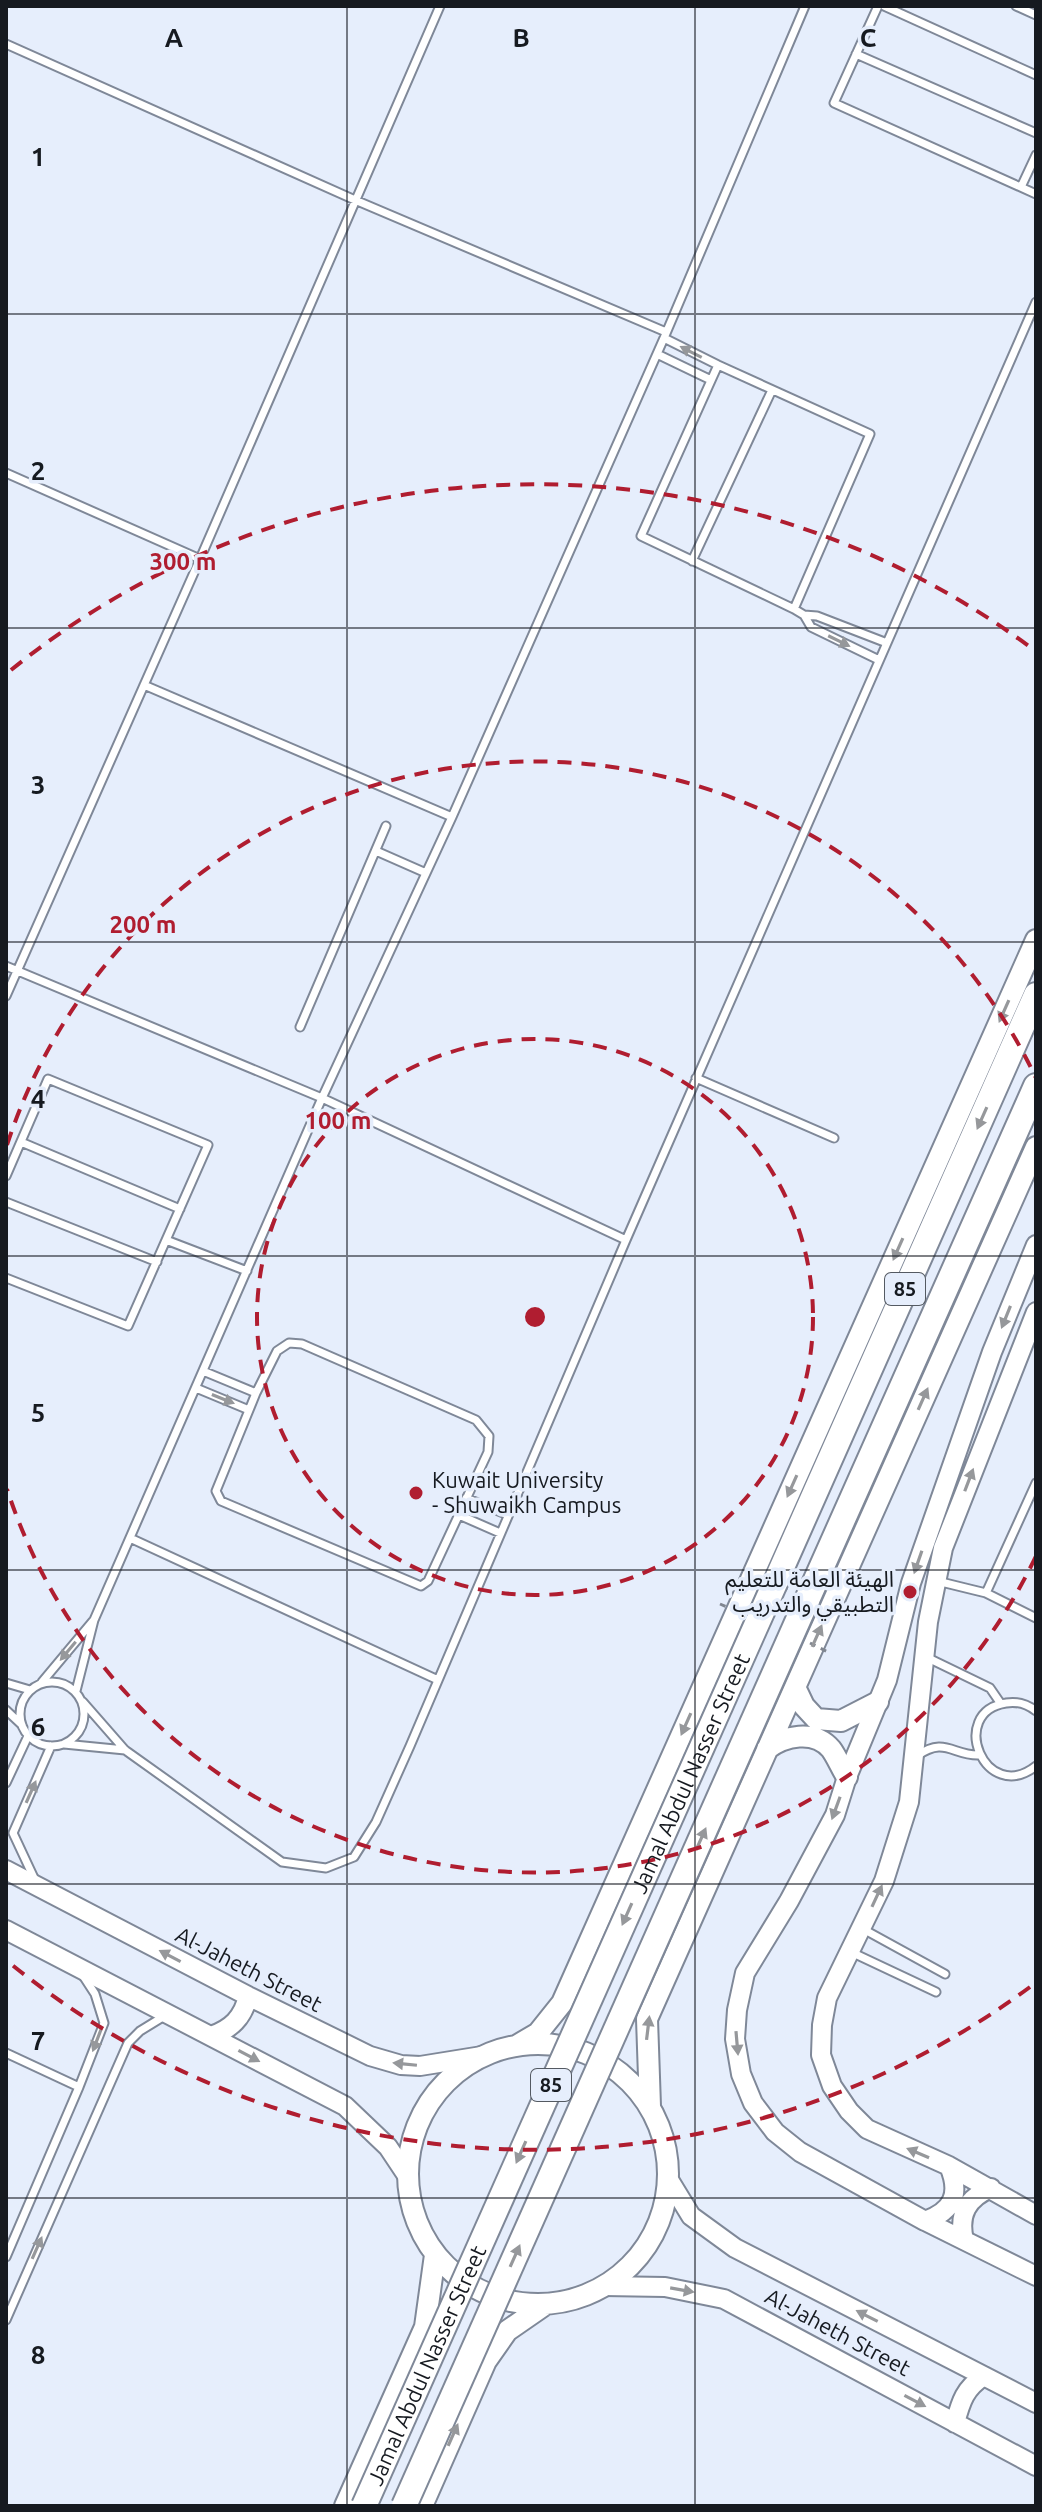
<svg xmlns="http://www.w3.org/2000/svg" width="1042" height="2512" viewBox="0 0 1042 2512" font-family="Ubuntu,'Noto Sans Arabic',sans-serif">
	<rect width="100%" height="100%" fill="#e6eefc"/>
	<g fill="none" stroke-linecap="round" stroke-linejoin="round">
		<defs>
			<path id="service" d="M878,6l-44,97 202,91
				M884,6l152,69
				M1016,6l20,9
				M6,44l349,156 311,132
				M856,54l180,79
				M1021,187l15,-32
				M664,338l54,27 152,69 -76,175
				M657,354l54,26
				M718,365l-77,171 153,73 10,6 7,12 68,33
				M6,473l194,86
				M692,561l80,-171
				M804,615l13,1 70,27
				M144,685l308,132
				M376,851l50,22
				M6,966l316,132 304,142
				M6,996l194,-437 240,-553
				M300,1027l86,-201
				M696,1078l138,60
				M21,1142l159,67
				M6,1176l42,-97 160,66 -80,181 -122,-48
				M6,1202l151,60
				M166,1240l81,31
				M289,1343l13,1 174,76 13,16 -1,16 -60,129 -7,5 -200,-85 -5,-10 40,-98 21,-42z
				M203,1371l53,22
				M196,1388l53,22
				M466,1498l42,17
				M459,1515l41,18
				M130,1538l308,142
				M937,1581l49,12 50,25
				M986,1593l50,-110
				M926,1657l64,31 11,16
				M20 1714a32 32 0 1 1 64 0a32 32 0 1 1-64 0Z
				M42,1682l51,-61
				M6,1683l24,7
				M76,1691l18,-71 228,-522 130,-281 212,-479 141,-332
				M83,1702l42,48 157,112 44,6 28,-11 22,-35 34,-76 216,-506 410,-938
				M6,1710l16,15
				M1036,1711c-9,-7 -19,-10 -30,-8 -59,9 -21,103 30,63
				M64,1744l61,6
				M917,1756c28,-20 36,0 62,-1
				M6,1783l22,-47
				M34,1878l-21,-45 38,-87
				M863,1929l82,45
				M851,1952l85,40
				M6,2053l73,34
				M6,2257l73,-170 25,-64 -9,-29 -13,-20
				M6,2320l122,-277 12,-12 26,-16"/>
			<path id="tertiary" d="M1036,1245l-44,107 -81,231 -24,97 -9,22 -31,75 -12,38 -46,86 -44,72 -8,37 -2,29 6,35 12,29 22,29 25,20 125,69 111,55
				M1036,1312l-93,236 -15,74 -19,180 -25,79 -57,117 -5,27 -1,30 11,31 17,25 18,18 82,37 87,49
				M6,1870l242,126 122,60 31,9 19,1 62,-10
				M6,1930l339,176 43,41 20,30
				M211,2036c20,-7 32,-18 37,-40
				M669,2180l22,36 44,32 301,155
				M925,2221c28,-10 36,-27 24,-55
				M964,2240c-6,-25 3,-42 27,-52
				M604,2286l61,1 59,12 312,167
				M955,2423c6,-22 10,-35 29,-47"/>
			<path id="secondary" d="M795,1687l9,19 12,13 25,2 37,-19
				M767,1749c17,-13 47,-20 64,0 6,8 10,19 16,28
				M408 2174a130 130 0 1 1 260 0a130 130 0 1 1-260 0Z
				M516,2046l22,-13 24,-30 474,-1063
				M650,2106l-3,-87 389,-872
				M345,2506l80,-179 10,-72
				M422,2506l64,-145 21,-30 39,-27"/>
			<path id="trunk" d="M775,1583l261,-588
				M807,1600l229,-514"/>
		</defs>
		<use href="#service" stroke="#7f8898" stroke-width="11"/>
		<use href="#tertiary" stroke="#7f8898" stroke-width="22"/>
		<use href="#secondary" stroke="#7f8898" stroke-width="24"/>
		<use href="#trunk" stroke="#7f8898" stroke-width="28"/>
		<use href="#service" stroke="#fff" stroke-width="7"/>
		<use href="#tertiary" stroke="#fff" stroke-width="18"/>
		<use href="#secondary" stroke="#fff" stroke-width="20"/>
		<use href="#trunk" stroke="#fff" stroke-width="24"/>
		<defs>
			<g id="trunk-bridge">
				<path id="s1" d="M364,2506l411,-923"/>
				<path d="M404,2506l403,-906"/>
			</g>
		</defs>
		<use href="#trunk-bridge" stroke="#7f8898" stroke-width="28" stroke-linecap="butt"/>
		<path stroke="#808690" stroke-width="3" stroke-dasharray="6 6" stroke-linecap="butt" d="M720,1604l20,9
			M810,1643l18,9"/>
		<use href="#trunk-bridge" stroke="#fff" stroke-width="24"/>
	</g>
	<defs><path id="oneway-solid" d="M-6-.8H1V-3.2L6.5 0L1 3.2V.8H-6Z" transform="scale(2)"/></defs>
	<g fill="#96989b">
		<use href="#oneway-solid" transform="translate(691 352) rotate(-153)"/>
		<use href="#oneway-solid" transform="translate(839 641) rotate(26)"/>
		<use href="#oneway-solid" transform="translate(1004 1011) rotate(114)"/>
		<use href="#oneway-solid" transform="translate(982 1118) rotate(114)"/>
		<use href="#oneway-solid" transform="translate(898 1249) rotate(114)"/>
		<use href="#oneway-solid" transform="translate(1006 1317) rotate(112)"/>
		<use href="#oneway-solid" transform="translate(223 1399) rotate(22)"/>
		<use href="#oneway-solid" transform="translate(923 1399) rotate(-66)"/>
		<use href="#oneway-solid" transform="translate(969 1480) rotate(-69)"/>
		<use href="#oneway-solid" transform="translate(792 1486) rotate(114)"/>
		<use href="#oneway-solid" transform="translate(918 1562) rotate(109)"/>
		<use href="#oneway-solid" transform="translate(817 1636) rotate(-66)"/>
		<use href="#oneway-solid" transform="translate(68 1651) rotate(130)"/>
		<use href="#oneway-solid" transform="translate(686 1724) rotate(114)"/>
		<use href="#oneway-solid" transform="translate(31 1792) rotate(-66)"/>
		<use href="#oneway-solid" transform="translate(836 1808) rotate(110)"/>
		<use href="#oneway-solid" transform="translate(701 1839) rotate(-66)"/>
		<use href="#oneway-solid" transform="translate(877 1896) rotate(-65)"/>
		<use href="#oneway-solid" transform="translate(627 1914) rotate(114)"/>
		<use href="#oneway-solid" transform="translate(170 1956) rotate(-152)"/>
		<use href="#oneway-solid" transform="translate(648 2028) rotate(-83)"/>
		<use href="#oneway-solid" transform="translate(97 2040) rotate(111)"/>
		<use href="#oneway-solid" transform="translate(737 2043) rotate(85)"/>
		<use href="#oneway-solid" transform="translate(249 2056) rotate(28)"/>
		<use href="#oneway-solid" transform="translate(405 2064) rotate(-174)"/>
		<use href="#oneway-solid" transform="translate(521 2152) rotate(114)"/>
		<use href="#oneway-solid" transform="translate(918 2153) rotate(-157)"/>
		<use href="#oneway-solid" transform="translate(37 2248) rotate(-66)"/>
		<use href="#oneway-solid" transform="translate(515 2256) rotate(-66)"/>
		<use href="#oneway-solid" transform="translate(682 2290) rotate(10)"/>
		<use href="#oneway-solid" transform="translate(867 2316) rotate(-153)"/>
		<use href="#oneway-solid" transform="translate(915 2401) rotate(28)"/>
		<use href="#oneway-solid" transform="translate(453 2435) rotate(-66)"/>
	</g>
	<path fill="none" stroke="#161a20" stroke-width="2" stroke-opacity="0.55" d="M347,6v2500M695,6v2500M6,314h1030M6,628h1030M6,942h1030M6,1256h1030M6,1570h1030M6,1884h1030M6,2198h1030"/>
	<g fill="none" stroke="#b01d30" stroke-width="4" stroke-dasharray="14 10">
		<circle cx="535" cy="1317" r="278"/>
		<path d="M1036 1556A555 555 0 0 1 7 1489M7 1145A555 555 0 0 1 1036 1078"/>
		<path d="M1030 1987A833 833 0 0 1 11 1964M11 670A833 833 0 0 1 1030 647"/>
	</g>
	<g fill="#b01d30" stroke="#e6eefc" stroke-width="3">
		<circle cx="416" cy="1493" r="8"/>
		<circle cx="910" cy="1592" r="8"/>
	</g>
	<g text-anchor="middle" stroke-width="7" stroke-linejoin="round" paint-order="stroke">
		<g fill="#e6eefc" stroke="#545a62" stroke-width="2">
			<rect x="885" y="1273" width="40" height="32" rx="6"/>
			<rect x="531" y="2069" width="40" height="32" rx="6"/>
		</g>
		<g font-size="20" font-weight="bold" fill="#161a20">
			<text x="905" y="1296">85</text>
			<text x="551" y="2092">85</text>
		</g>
		<g font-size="22" fill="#161a20" stroke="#e6eefc" text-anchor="start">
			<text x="432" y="1488">Kuwait University<tspan x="432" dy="25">- Shuwaikh Campus</tspan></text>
			<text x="894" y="1587" text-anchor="end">الهيئة العامة للتعليم<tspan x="894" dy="25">التطبيقي والتدريب</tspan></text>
		</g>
		<g font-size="22" fill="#161a20" stroke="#e6eefc">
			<text dy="8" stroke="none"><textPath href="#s1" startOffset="802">Jamal Abdul Nasser Street</textPath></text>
			<text transform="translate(249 1969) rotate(27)" y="8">Al-Jaheth Street</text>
			<text transform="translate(838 2332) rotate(28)" y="8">Al-Jaheth Street</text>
			<text dy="8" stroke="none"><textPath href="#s1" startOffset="154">Jamal Abdul Nasser Street</textPath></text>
		</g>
	</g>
	<g font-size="26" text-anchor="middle" font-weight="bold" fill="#161a20" stroke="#e6eefc" stroke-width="7" stroke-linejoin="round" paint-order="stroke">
		<text x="174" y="47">A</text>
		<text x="521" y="47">B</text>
		<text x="868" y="47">C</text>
		<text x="38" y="166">1</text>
		<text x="38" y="480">2</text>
		<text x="38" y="794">3</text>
		<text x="38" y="1108">4</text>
		<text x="38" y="1422">5</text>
		<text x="38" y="1736">6</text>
		<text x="38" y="2050">7</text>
		<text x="38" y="2364">8</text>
	</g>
	<circle cx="535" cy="1317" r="12" fill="#b01d30" stroke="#e6eefc" stroke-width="4"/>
	<g font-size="24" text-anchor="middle" font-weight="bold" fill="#b01d30" stroke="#e6eefc" stroke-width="7" stroke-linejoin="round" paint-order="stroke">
		<text x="183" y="570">300 m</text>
		<text x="143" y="933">200 m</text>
		<text x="338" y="1129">100 m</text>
	</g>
	<rect width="1042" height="2512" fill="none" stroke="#161a20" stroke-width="16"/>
</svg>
